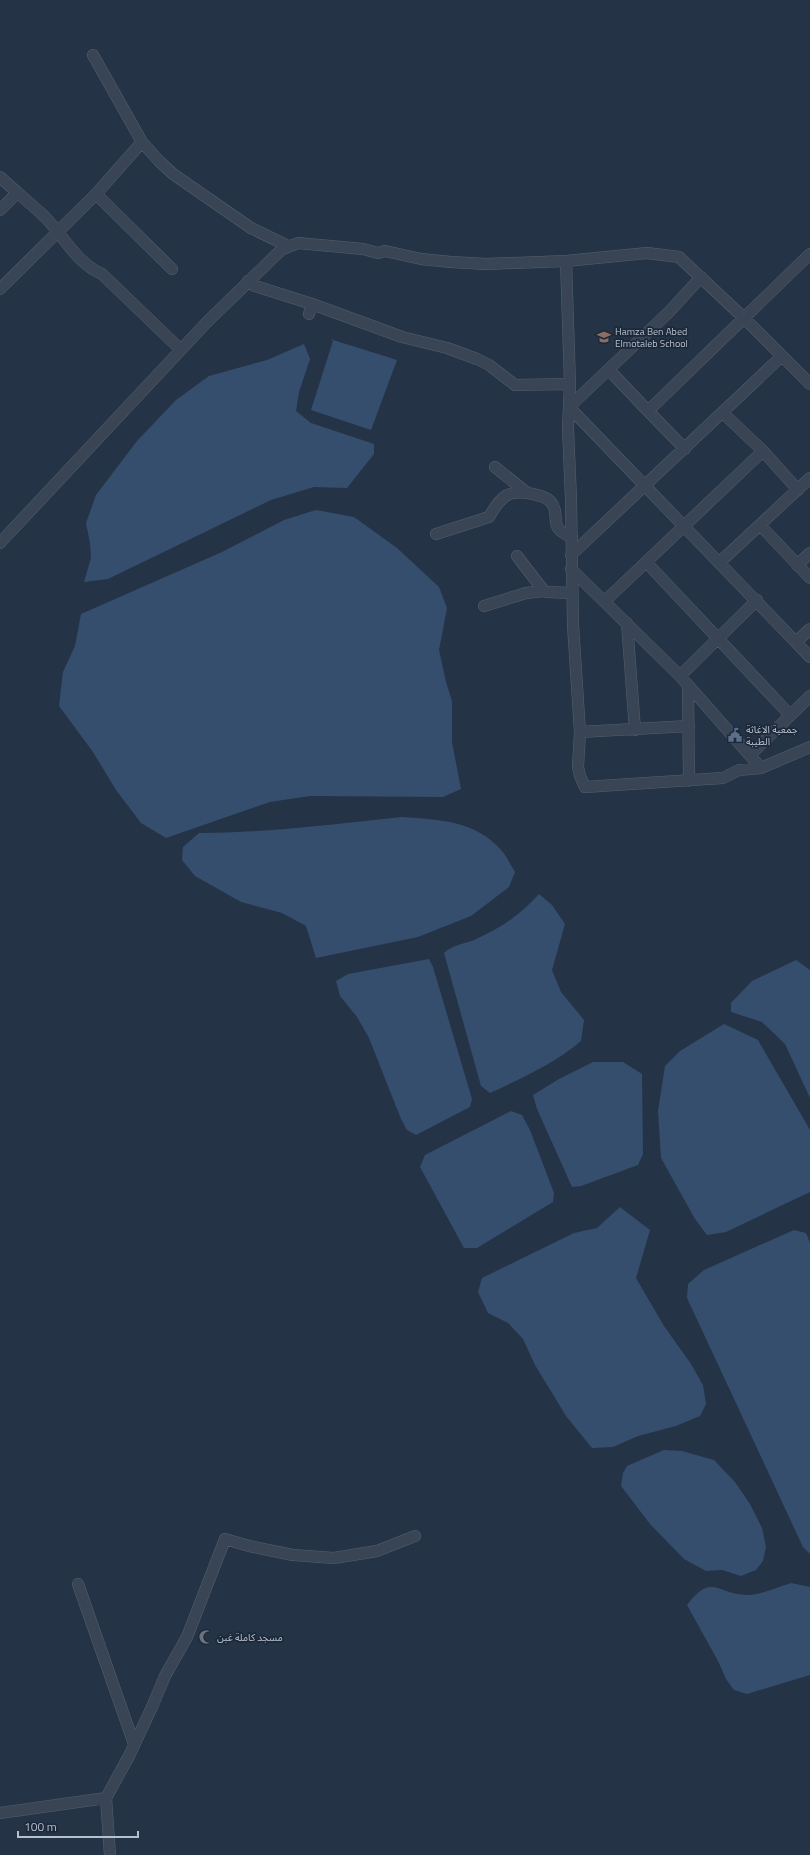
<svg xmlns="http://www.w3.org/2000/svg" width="810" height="1855" viewBox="0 0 810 1855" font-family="'Titillium Web','Noto Sans Arabic',sans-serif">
	<rect width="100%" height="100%" fill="#243345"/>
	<path fill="#364e6e" d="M330,339l67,21 -26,70 -60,-20 22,-69z
		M304,344l6,15 -11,33 -3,19 15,12 63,21v10l-27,34 -33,-1 -43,13 -163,79 -24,3 7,-24 -1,-15 -4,-20 10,-28 41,-54 39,-41 33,-24 58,-16z
		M316,510l38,7 43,31 42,39 8,21 -8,42 7,32 6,19v41l9,47 -18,8 -133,-1 -40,6 -104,36 -25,-15 -25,-33 -23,-38 -34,-46 4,-34 12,-26 6,-32 141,-62 62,-32z
		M402,817c38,3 73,3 100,34 5,6 9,15 13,21l-6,15 -38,29 -53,21 -102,21 -10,-32 -24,-13 -41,-11 -46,-26 -13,-16 1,-13 16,-14c68,0 135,-9 203,-16z
		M539,894l13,11 13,19 -13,46 9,22 23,28 -3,21c-27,23 -59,37 -91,52l-9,-7 -37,-133c8,-8 20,-9 30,-13 27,-12 46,-25 65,-46z
		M429,959l4,8 39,132 -2,8 -54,28 -9,-5 -6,-11 -32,-81 -12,-21 -17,-21 -4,-15 12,-7z
		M796,960l14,10v128l-25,-54 -23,-22 -31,-10v-9l21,-22z
		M724,1024l34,16 52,90v62l-84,40 -19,3 -12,-16 -34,-61 -3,-47 7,-45 15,-15z
		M593,1062h30l19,12 1,80 -5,11 -57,21 -9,1 -35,-78 -4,-14 26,-16z
		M511,1111l11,4 8,15 24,63 -1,9 -76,46h-13l-44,-81 5,-12z
		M620,1207l30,23 -14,48 28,48 27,38 12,21 3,19 -6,12 -24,10 -38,10 -25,11 -21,1 -26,-32 -31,-51 -12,-26 -15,-16 -20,-10 -10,-21 4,-14 92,-45 23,-5z
		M794,1230l12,3 4,10v311l-7,-7 -116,-249 1,-14 16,-14z
		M664,1450l18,1 32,9 21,22 15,22 12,24 4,19 -3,14 -7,9 -15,6 -19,-6 -16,1 -22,-12 -34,-35 -29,-38 2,-13 4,-7z
		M791,1583l19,4v88l-63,19 -13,-4 -8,-11 -8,-18 -31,-56c26,-34 30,-9 63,-10 9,0 31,-9 41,-12z"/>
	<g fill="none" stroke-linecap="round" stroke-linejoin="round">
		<defs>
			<path id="minor" d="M93,55l49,87 17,19 14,13 78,54 37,18
				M0,177c14,13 30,26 44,39 19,19 32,47 58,58l78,75
				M96,194l76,75
				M0,210l17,-17
				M566,261l4,123 -2,44 3,71 2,126 7,107 -2,35 2,9 5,11 138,-9 16,-8 22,-2 49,-21
				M701,277l-32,35 -100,95 241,250
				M248,281l7,5 57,18 90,33 45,11 30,11 12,6 26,20 55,-1
				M0,289l96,-95 46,-52
				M309,314l3,-10
				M609,370l39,41 162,-157
				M648,411l37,38
				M723,413l40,38 35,39
				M495,467l31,25
				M760,525l50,53
				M436,534l53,-17c12,-21 19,-28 44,-23 6,2 12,2 17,7 13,15 -5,26 22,36
				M0,543l207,-221 74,-72 17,-7 65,6 15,4 7,-2 36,8 30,3 35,2 80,-3 81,-8 32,4 65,61 66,66
				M571,555l211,-199
				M517,556l27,35
				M646,562l144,153
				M720,562l90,-84
				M797,565l13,-12
				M571,569l109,107 81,92
				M605,601l158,-150
				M484,606l42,-13 18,-2 3,1 25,1
				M627,623l8,107
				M796,642l14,-13
				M680,676l77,-76
				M688,685l1,96
				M580,732l109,-6
				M750,755l60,-59
				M78,1584l56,160
				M106,1798l23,-42 23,-49 13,-31 22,-39 38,-98 24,7 44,9 41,3 43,-7 38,-15
				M106,1798l4,57
				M0,1813l106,-15"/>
		</defs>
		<use href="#minor" stroke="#54606f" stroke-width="12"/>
		<use href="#minor" stroke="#394554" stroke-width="11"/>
	</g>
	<defs>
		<symbol id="school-bare" viewBox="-9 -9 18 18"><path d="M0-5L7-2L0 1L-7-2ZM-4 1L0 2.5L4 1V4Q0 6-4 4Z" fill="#8d6e63" stroke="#1d293a" stroke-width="2.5" paint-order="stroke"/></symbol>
		<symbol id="civic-bare" viewBox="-9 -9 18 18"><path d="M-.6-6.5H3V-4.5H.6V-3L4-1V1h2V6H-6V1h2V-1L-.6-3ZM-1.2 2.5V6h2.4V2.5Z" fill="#5c6f8a" stroke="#1d293a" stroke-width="2.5" paint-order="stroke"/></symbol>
		<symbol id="mosque-bare" viewBox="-9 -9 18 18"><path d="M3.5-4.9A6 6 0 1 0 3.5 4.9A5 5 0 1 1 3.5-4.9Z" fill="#6b7280" stroke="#1d293a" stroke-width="2.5" paint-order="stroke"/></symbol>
	</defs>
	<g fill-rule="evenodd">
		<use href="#school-bare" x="594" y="327" width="20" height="20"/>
		<use href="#civic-bare" x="725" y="725" width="20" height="20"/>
		<use href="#mosque-bare" x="196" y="1627" width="20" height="20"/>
	</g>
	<g text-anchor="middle" stroke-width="3.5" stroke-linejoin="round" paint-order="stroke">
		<g font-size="10" fill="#b6c0ce" stroke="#1d293a" text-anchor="start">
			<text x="615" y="335">Hamza Ben Abed<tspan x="615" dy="12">Elmotaleb School</tspan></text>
			<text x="746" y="733">جمعية الاغاثة<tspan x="746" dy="12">الطيبة</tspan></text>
			<text x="217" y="1641">مسجد كاملة غبن</text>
		</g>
	</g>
	<path d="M18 1831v6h120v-6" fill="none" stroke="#b6c0ce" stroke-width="2"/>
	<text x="24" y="1831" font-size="12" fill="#b6c0ce" stroke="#1d293a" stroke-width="3" paint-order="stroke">100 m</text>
</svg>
